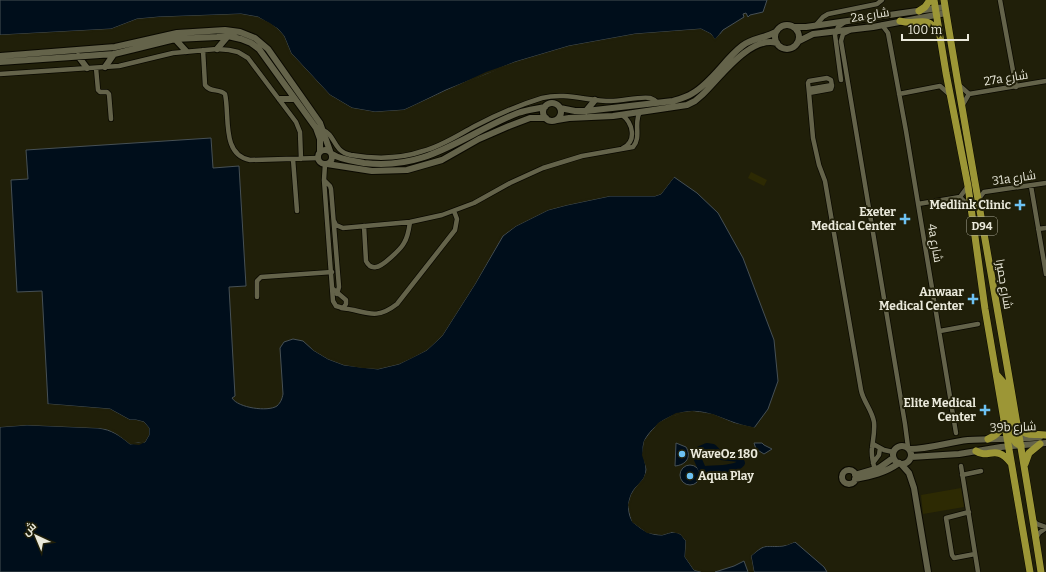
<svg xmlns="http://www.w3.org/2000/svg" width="1046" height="572" viewBox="0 0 1046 572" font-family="Bitter,Cairo,serif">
	<rect width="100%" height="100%" fill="#201f09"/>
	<path fill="#2d2a03" d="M751,172l16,8 -3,6 -16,-8z
		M961,488l3,19 -41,7 -2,-19z"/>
	<path fill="#000e1b" stroke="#465055" d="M0,0h767l-4,12 -13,3 -2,2 -2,-4 -3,1 1,3 -21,13 -8,10 -4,-6 -10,-5 -66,5 -66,12 -54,16 -69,28 -29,14 -13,6 -29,2 -23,-4 -22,-13 -39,-42 -7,-17 -6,-7 -20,-12 -17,-3 -82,3 -22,2 -26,10 -111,6z
		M211,138l2,30 26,-2 7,120 -17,1 6,109 -3,2c6,10 36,14 45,8 4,-4 5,-7 6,-12l-3,-46 4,-6 9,-3 10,2 10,9 15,9 16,6 34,4 21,-5 28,-14 15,-14 33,-52 28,-48 13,-10 32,-16 19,-5 43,-9h45l6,-2 13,-17 23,16 21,20 25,45 31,82 4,41 -10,28 -14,19c-35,-6 -53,-29 -90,-8 -6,3 -18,15 -20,22 -4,13 6,24 0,36 -2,3 -5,6 -8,9 -8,9 -10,23 -4,34 1,2 5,4 7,6 7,5 13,8 23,8 5,-1 12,-5 18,-1 2,1 4,5 6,7l-1,16 9,13 7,2h-701v-145l27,-2 71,3c14,2 21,7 32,16l15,-2 4,-7v-7l-5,-6 -8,-2h-6l-20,-11 -62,-5 -6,-113 -25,1 -6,-112 17,-1 -2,-29z
		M676,443l10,4c6,10 0,18 -11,19z
		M754,443h8l2,2 8,4 -8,5 -8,-5z
		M680 475a10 10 0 1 1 20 0a10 10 0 1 1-20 0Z
		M795,542l29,25 3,5h-73l-3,-16c16,-14 14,-8 32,-10 5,-1 8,-3 12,-4z
		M744,561l4,11h-33l19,-6z"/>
	<path fill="#201f09" d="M241,14l17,3 12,6 8,6 6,7 7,17 39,42 22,13 23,4 29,-2 82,-38 29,-10 54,-16 66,-12 66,-5 10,5 4,5 5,-5 1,1 -6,7 -5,-7 -10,-4 -64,5 -66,12 -54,16 -30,10 -81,38 -30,2 -24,-5 -22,-12 -40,-42 -7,-18 -6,-7 -7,-5 -12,-6 -16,-3 -82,3 -21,2 -27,10 -111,6v-2l111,-6 26,-10 22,-2z
		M674,175l1,1 -14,18 -6,2h-45l-43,9 -19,5 -32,16 -14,10 -27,48 -33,52 -15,14 -15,8 -13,6 -21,5 -16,-1 -18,-3 -16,-6 -15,-9 -5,-7 6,5 15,9 16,6 18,3 15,1 21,-5 12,-5 15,-9 14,-14 34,-51 27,-48 14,-10 32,-16 19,-6 44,-9h44l5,-2z
		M48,404l62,5 20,11h6l8,2 5,6v7l-4,7 -6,3 -9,-1 -13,-10 -9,-5 -10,-1 -71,-3 -27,2v-2l27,-2 71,3 11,1 9,5 13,10 7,1 6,-2 3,-7v-6l-4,-4 -7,-2h-6l-21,-11 -60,-5z
		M692,411l21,3 21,9 23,5 -3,2 -7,-1 -14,-4 -21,-9 -20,-3 -16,2 -17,10 -13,17 -1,13 4,16 -4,9 -8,9 -4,7 -3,10 4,14 13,11 15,2 10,-3 9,2 6,8v16l8,12 7,2 1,2 -9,-2 -9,-13 1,-16 -6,-7 -8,-2 -10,3 -15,-2 -15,-11 -4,-17 3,-10 5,-8 7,-8 4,-9 -5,-15 2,-14 14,-18 18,-10z
		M795,540l2,1 -10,4 -10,1h-11l-5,1 -10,9 3,16h-2l-3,-17 11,-9 6,-2 20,-1 4,-2z"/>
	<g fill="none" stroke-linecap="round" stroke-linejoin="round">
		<path stroke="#000e1b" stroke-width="8" d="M707,447l6,1 8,8 18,2 2,5c-5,7 -27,6 -36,7l-3,-1 -6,-14 2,-4z"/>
		<defs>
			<path id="street" d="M1000,0l16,87
				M816,25l7,-8 5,-3 49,-10 5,-4
				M882,25l6,8 18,98 50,302
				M849,31l-6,3 -2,7 64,383 3,23
				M203,50l2,35c5,8 14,3 20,9 5,21 -4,61 25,66l68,-2
				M96,68l2,22 2,2h7l2,2 2,25
				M0,74l119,-8 54,-13 44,-4 12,1 9,2 10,6 48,64 4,10 1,27
				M827,78l4,2 1,6 -1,3 -22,4 -1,-10 1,-2z
				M841,80l-6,-45 3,-8 7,-5
				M959,85l10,9 77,-13
				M809,89l23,-4
				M809,93l4,45 6,27 6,16 36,209c2,11 11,20 13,32 1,9 -1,17 -2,26 -1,7 1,15 3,22
				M899,94l41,-8 9,8
				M962,106l7,-12
				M622,115c11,8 15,26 1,33
				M323,130c13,5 9,21 28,25 24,4 49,4 72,-4 19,-5 35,-16 52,-25 21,-11 44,-21 67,-28 24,-6 45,3 69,3 10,0 31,-5 39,-3 3,1 6,3 8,5
				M293,159l4,52
				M325,164l-1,16 9,121 3,5 7,2 3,-4v-4l-13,-11
				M324,180l6,6 1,3 8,98 -2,7
				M1031,186l15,88
				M960,197l10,10
				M978,200l6,-8 62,-9
				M918,204l42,-7 8,-11
				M334,221l2,4 7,3 67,-6 32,-7 32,-12 36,-20 33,-15 39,-12 51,-9c9,-10 0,-24 7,-35
				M364,226l2,35c2,4 5,7 10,6 6,0 25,-18 28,-24 4,-6 5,-14 6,-21
				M1038,229l8,-1
				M257,297v-16l4,-4 71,-5
				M341,308c24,2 33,14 56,-4l58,-74 2,-11 -3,-8
				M940,331l38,-7
				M873,444l11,6 9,2
				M873,463l6,-8 1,-7
				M961,466l17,106
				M962,475l19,-4
				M969,512l-23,6 6,37 2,3 21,-4
				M1034,521l3,3 9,3
				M1036,538l3,-5 7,-5"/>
			<path id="secondary" d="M775 37a12 12 0 1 1 24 0a12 12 0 1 1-24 0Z
				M795,27h11l139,-20
				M175,39l11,12
				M799,41l14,-7 60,-7 73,-14
				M217,49l11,-13
				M0,56l115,-9 62,-14 48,-3 15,2 15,6 13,11 52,74 10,28
				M78,56l9,12
				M0,62l114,-8 61,-15 42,-2 11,-1 13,3 10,4 8,6 57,79 4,11v13
				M105,67l9,-13
				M280,99h15
				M543 112a9 9 0 1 1 18 0a9 9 0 1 1-18 0Z
				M560,108l15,3h11l87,-10c7,-2 14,-4 20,-8 19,-11 32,-34 49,-47 10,-8 23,-8 34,-14
				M586,111l9,-11
				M557,120l12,-2 44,-2 74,-11 8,-4 7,-6c18,-17 48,-60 75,-52
				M318 157a7 7 0 1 1 14 0a7 7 0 1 1-14 0Z
				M332,154c9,6 22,7 32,9 64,8 100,-29 154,-50 9,-3 18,-4 27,-6
				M327,164l45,7 35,-1 35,-10 37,-21 30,-13 21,-8h16
				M893 455a9 9 0 1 1 18 0a9 9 0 1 1-18 0Z
				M910,449c19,0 39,-7 58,-9 24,-2 48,0 72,-3
				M911,457l48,-3 42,-7 45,-4
				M901,464l8,9 5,15 14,84
				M842 477a7 7 0 1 1 14 0a7 7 0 1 1-14 0Z
				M855,475l24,-7 14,-10
				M855,479c16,-3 30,-6 44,-16"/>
			<path id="primary" d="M934,0l12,73 22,113 17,123 45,263
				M944,0c31,191 68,381 97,572
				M919,11l6,-4 5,-7
				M900,21c19,6 24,-8 39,11
				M997,375l6,7 10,57 3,4 5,3
				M1018,425c8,14 15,8 28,10
				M988,439c9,-4 13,-8 15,-17
				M976,451c13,9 19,-8 35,12
				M1025,464l4,-11 11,-9"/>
		</defs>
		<use href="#street" stroke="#0a0900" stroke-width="6"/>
		<use href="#secondary" stroke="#0a0900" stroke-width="8"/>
		<use href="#primary" stroke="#0a0900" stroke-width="8"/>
		<use href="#street" stroke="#64634a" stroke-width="4.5"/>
		<use href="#secondary" stroke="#64634a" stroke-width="6"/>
		<use href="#primary" stroke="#9c9636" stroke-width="7"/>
	</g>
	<g fill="#6dc2f3" stroke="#201f09" stroke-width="1.5">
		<path d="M1018 199h4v4h4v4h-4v4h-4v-4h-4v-4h4z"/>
		<path d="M903 213h4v4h4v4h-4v4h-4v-4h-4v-4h4z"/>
		<path d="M971 293h4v4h4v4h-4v4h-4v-4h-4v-4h4z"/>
		<path d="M983 404h4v4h4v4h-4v4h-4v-4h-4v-4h4z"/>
		<circle cx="682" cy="454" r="4"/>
		<circle cx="690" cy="476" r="4"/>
	</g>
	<g text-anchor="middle" stroke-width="4" stroke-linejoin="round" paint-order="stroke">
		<rect fill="#201f09" stroke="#adac9c" stroke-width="1" x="967" y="217" width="30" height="18" rx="3"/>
		<g font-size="11" font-weight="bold" fill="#eae9db">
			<text x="982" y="230">D94</text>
		</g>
		<g font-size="12" fill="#eae9db" stroke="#201f09">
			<text transform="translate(870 15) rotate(-9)" y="4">2a شارع</text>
			<text transform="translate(1006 78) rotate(-9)" y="4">27a شارع</text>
			<text transform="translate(1014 178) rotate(-8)" y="4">31a شارع</text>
			<text transform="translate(935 243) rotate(80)" y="4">4a شارع</text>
			<text transform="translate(1004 284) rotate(80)" y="4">شارع جميرا</text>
			<text transform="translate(1013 427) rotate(-2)" y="4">39b شارع</text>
		</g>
		<g font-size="12" font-weight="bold" fill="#eae9db" stroke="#201f09" text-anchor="end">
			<text x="1011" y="209">Medlink Clinic</text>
			<text x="896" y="216">Exeter<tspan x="896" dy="14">Medical Center</tspan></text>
			<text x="964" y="296">Anwaar<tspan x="964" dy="14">Medical Center</tspan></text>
			<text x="976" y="407">Elite Medical<tspan x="976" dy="14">Center</tspan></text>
			<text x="690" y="458" text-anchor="start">WaveOz 180</text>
			<text x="698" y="480" text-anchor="start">Aqua Play</text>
		</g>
	</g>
	<g transform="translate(36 536) rotate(316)" stroke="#201f09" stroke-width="3" paint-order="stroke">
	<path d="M0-3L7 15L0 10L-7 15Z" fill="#eae9db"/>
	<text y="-6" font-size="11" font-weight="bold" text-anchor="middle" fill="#eae9db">ش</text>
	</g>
	<path d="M902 34v6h66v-6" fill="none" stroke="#eae9db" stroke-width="2"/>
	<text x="908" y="34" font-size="12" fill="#eae9db" stroke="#201f09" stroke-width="3" paint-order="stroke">100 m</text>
</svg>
